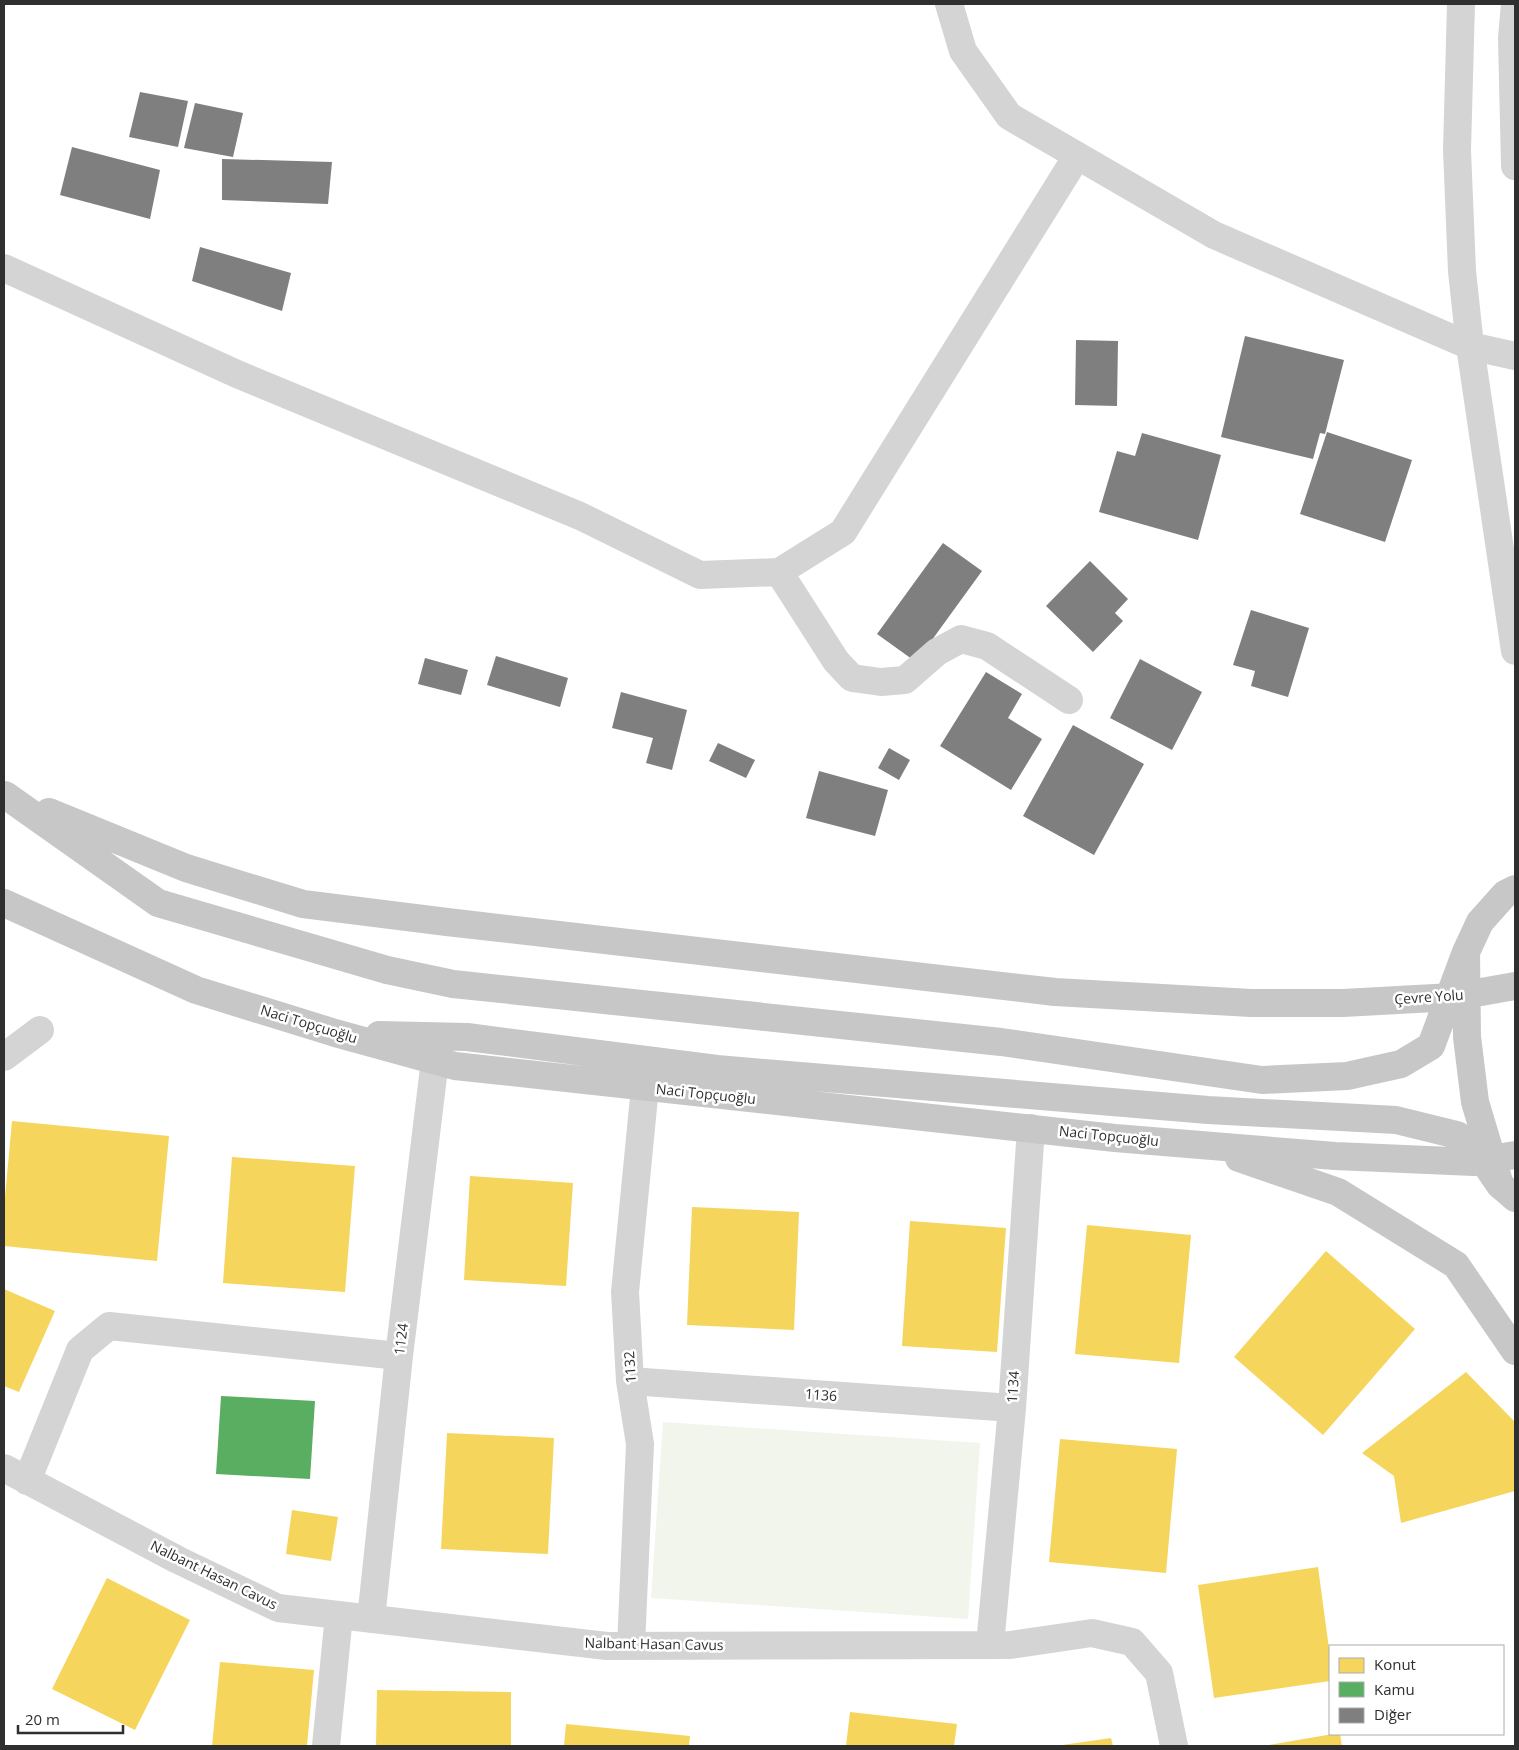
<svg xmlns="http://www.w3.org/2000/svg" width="1519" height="1750" viewBox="0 0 1519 1750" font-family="'Open Sans',sans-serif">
	<rect width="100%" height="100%" fill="#fff"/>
	<path fill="#f2f5ec" d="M663,1422l317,21 -12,176 -317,-21z"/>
	<path fill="#f6d55c" d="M12,1121l157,15 -12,125 -153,-15v-38z
		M232,1157l123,9 -10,126 -122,-9z
		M470,1176l103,7 -7,103 -102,-6z
		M692,1207l107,5 -5,118 -107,-5z
		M910,1221l96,7 -9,124 -95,-6z
		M1087,1225l104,10 -12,128 -104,-9z
		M1326,1251l89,78 -92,106 -89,-78z
		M4,1289l51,22 -36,81 -15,-6z
		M1466,1372l49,50v69l-114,32 -7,-47 -32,-23z
		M447,1433l107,5 -6,116 -107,-5z
		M1060,1439l117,10 -11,124 -117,-11z
		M292,1510l46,7 -7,44 -45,-7z
		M1318,1567l12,89v25l-116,17 -16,-113z
		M107,1578l83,42 -55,110 -83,-41z
		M220,1662l94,8 -7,76h-95z
		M377,1690l134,2v54h-135z
		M850,1712l107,12 -3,22h-108z
		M566,1724l124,12 -1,10h-125z
		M1333,1734h7l2,12h-79z
		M1111,1738l2,8h-51v-1z"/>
	<path fill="#5aae61" d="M221,1396l94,5 -5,78 -94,-5z"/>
	<path fill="#7f7f7f" d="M140,92l48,9 -10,46 -49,-10z
		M195,103l48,10 -10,44 -49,-9z
		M72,147l88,23 -10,49 -90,-24z
		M222,159l110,3 -4,42 -106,-4z
		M200,247l91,26 -9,38 -90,-30z
		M1245,336l99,24 -19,74 -5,-1 -7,26 -92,-22z
		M1076,340l42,1 -1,65 -42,-1z
		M1327,432l85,28 -27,82 -85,-28z
		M1142,433l79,22 -23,85 -99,-28 18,-61 18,5z
		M943,543l39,28 -66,91 -39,-28z
		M1090,561l38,38 -13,14 8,8 -30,31 -47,-46z
		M1251,610l58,18 -21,69 -37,-11 4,-15 -22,-6z
		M496,656l72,22 -8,29 -73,-22z
		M425,658l43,12 -7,25 -43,-11z
		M1140,659l62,33 -30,58 -62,-32z
		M986,672l36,22 -14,24 34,21 -31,51 -71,-44z
		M621,692l66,18 -15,60 -26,-7 7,-25 -41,-10z
		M1073,725l71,39 -50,91 -71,-39z
		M718,743l37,17 -9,18 -37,-17z
		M889,748l21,12 -11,20 -21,-12z
		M819,771l69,19 -13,46 -69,-18z"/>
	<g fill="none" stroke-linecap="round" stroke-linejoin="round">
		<path stroke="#d4d4d4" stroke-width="28" d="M949,4l14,47 46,65 205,119 256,111 45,10
			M1461,4l-4,146 5,121 8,75 45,305
			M1515,4l-3,34 3,128
			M4,268l233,106 343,142 120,59 79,-3 64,-40 234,-376
			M779,572l57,89 16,17 29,4 24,-2 32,-28 24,-13 26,7 82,54
			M4,1057l36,-27
			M630,1381l382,27
			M4,1468l174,92 100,48 329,38 403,-1 82,-12 40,9 27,31 15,73
			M27,1481l53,-131 29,-24 290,30
			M371,1619l28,-263 36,-296
			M990,1645l22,-237 19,-280
			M631,1646l9,-202 -10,-63 -5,-89 20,-205
			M326,1746l13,-131"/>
		<path stroke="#c7c7c7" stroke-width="28" d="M5,795l153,108 229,67 66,14 548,58 261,38 85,-4 54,-12 30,-18 35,-94
			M49,812l137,56 117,36 144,18 608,70 196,11h92l110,-6 62,-11
			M1515,889l-10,5 -25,28 -14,30 1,85 8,65 25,83 15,13
			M4,903l192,87 139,43 120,33 660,72 220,18 139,6 41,-7
			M379,1035l88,2 250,32 491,41 188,10 61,15 15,9 28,41
			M1239,1158l99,34 118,73 59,86"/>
	</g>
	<g text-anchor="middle" stroke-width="5" stroke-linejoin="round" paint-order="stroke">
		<g font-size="14" fill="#2f2f2f" stroke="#fff">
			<text transform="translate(1429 997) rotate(-4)" y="5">Çevre Yolu</text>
			<text transform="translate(309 1024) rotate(17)" y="5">Naci Topçuoğlu</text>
			<text transform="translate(706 1094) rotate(6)" y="5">Naci Topçuoğlu</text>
			<text transform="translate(1109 1136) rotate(6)" y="5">Naci Topçuoğlu</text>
			<text transform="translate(401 1339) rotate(-83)" y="5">1124</text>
			<text transform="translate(630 1367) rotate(-94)" y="5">1132</text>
			<text transform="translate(1013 1387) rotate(-86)" y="5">1134</text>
			<text transform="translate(821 1395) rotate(4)" y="5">1136</text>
			<text transform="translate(214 1575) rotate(26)" y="5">Nalbant Hasan Cavus</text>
			<text transform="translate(654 1644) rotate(1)" y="5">Nalbant Hasan Cavus</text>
		</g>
	</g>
	<rect width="1519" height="1750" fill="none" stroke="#2f2f2f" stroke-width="10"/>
	<rect x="1329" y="1645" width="175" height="90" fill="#ffffff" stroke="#acacac"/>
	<rect x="1339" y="1658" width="25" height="15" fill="#f6d55c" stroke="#acacac"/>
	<text x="1374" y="1670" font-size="15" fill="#2f2f2f">Konut</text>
	<rect x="1339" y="1682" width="25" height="15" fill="#5aae61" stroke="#acacac"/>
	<text x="1374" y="1695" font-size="15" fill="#2f2f2f">Kamu</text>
	<rect x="1339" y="1708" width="25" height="15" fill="#7f7f7f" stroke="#acacac"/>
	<text x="1374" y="1720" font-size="15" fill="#2f2f2f">Diğer</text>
	<path d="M18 1725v8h105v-8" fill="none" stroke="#2f2f2f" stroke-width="2.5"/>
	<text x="25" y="1725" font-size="15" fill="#2f2f2f" stroke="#ffffff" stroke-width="4" paint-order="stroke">20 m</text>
</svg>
